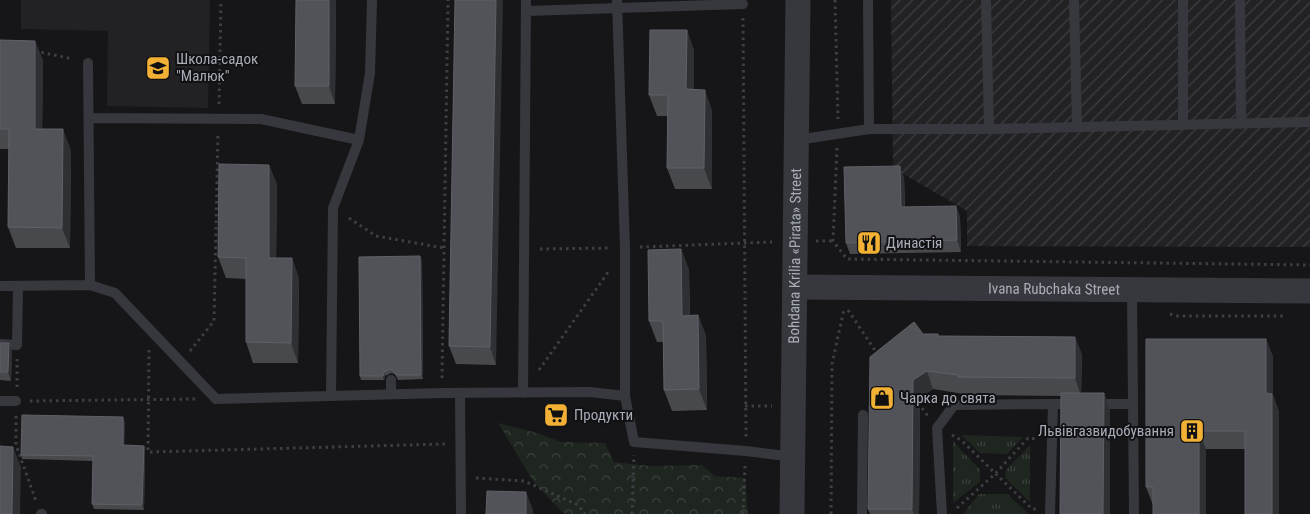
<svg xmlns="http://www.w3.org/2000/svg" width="1310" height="514" viewBox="0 0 1310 514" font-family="'Roboto Condensed',sans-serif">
	<defs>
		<pattern id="industrial-furrows" width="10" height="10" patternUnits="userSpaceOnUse" patternTransform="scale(1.25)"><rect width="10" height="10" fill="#222225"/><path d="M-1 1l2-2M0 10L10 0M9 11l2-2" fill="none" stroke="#3f3f43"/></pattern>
		<pattern id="grass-tufts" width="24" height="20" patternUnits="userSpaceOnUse" patternTransform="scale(1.25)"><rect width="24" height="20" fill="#1e261f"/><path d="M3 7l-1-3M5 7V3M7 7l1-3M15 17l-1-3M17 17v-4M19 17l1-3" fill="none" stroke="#3c433d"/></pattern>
		<pattern id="forest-crowns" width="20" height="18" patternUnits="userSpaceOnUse" patternTransform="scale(1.25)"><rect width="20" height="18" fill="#1e261f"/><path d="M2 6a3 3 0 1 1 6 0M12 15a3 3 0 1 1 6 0" fill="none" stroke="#3c433d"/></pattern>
	</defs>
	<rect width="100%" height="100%" fill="#161618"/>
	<path fill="#222225" d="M21,0h189l-2,108 -101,-2 1,-75 -87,-2z"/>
	<path fill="url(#industrial-furrows)" d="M891,0h419v247l-343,-1v-35l-74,-43z"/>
	<path fill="url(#grass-tufts)" d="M961,435l62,2 -16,17 -27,-1z
		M953,441l27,29v12l-27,21z
		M1030,445v57l-25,-24 1,-8z
		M979,494h28l22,20h-66z"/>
	<path fill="url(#forest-crowns)" d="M498,423l39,10 24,9 44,1 9,19 36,4 52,-1 13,11 30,2 3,36h-182l-4,-2 -29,-31z"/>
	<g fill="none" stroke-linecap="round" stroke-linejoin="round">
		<path stroke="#3d3f44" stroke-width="3" stroke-dasharray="2.5 4" stroke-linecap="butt" d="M835,0l3,119
			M743,18l3,419
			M35,51l38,8
			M219,104l2,-104
			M837,148l-4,93 14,18 463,6
			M349,218l27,18 68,12
			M816,241h16
			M640,247l132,-5
			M540,249l71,-1
			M848,310l30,45
			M1170,314l8,2h103l5,-1
			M149,350l-1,102 297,-8
			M190,351l24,-30 4,-188
			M539,370l70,-99
			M442,378l6,-378
			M17,387v-28
			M30,401l166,-2
			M918,403l10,13
			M745,406h27
			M16,416v29l20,56
			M952,435l9,5 71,69h4
			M476,478l48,3 54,24 7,9
			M957,508l38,-34 33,-36 8,1
			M632,514l2,-59
			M743,514l2,-48
			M831,514l1,-150 12,-55"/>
		<path stroke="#37383d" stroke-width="10" d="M617,0l8,248v148
			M868,0l1,129
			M986,0l3,129
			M1074,0l3,127
			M1183,0v125
			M1240,0l1,124
			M526,11l217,-7
			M88,63l2,222
			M89,118l172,1 98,21
			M797,140l72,-11h120l321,-7
			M0,286l90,-1 25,8 101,106 226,-6 148,-1 35,4 9,46 112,9 47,6
			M1132,290l2,224
			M0,344l17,1 1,-59
			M391,380v14
			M523,393l3,-393
			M460,394l1,120
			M331,396l2,-188 26,-68 11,-67 2,-73
			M0,401h16
			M1094,404h39
			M41,514h1
			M862,514l1,-99
			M942,514l-5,-86 17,-23 99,-1
			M1050,514l3,-110h22"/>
		<g stroke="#37383d" stroke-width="25">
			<path id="s1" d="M796,287l514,4"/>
			<path id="s2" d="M792,514l6,-514"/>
		</g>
	</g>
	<path fill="#47494d" d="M336,0l-1,104h-33l-7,-18z
		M455,0l41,365 -40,-1 -7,-18z
		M687,30l7,21v38l18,21v79h-37l-8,-21v-52h-10l-8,-21z
		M0,40l35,1 8,20 -1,68 29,21 -1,98h-54l-8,-21 1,-78h-9z
		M269,165l8,20 -1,73h16l7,21 -1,84h-45l-7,-21v-63l-20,-1 -8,-21z
		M904,177l1,30 51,-1 4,11 1,35 -111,2 -4,-11z
		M681,249l8,21 1,46 8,-1 8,21 1,74 -35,1 -8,-21v-48h-7l-8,-21z
		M420,256l2,5 1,118 -25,1 -3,-6 -4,-1 -6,3 -1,4h-23l-1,-4z
		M923,334l16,2 136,1 7,18 -1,38h23l6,18 -49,-15 -96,-1 -1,-1 -31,-5 -13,9 -1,116h-49l-2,-5z
		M1266,339l7,18v38l6,17 -34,37h-39l-53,56 -7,-18z
		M0,343h9l3,9 -1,29 -11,-1z
		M125,422l-1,23 20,1 1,4 -1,60 -50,-1 -2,-5 1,-43 -71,-2 -1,-4z"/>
	<path fill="#2f3033" d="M329,0h7l-1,104 -6,-18z
		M496,0h7l-7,365 -6,-18z
		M687,30l7,21v59l-8,-21z
		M35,41l8,20 -1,89 -7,-21z
		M705,90l7,20v79l-8,-21z
		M63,129l8,21 -1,98 -8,-20z
		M269,165l8,20 -1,94 -7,-21z
		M900,166l4,11 1,42 -4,-12z
		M956,206l4,11 1,35 -4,-12z
		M681,249l8,21 1,67 -8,-21z
		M420,256l2,5 1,118 -2,-4z
		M292,258l7,21 -1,84 -7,-20z
		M698,315l8,21 1,74 -8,-21z
		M1075,337l7,18 -1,41 -6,-18z
		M1266,339l7,18v38l6,17v102h-7l-6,-121z
		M9,343l3,9 -1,29 -3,-9z
		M927,371l6,18 -13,9 -1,116h-5l-2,-5 1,-129z
		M384,372l1,4 -1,4 -1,-4z
		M1104,393l6,18v103h-7z
		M123,417l2,5 -1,28 -1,-5z
		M1199,431l7,18v65h-7z
		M144,446l1,4 -1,60 -2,-5z
		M13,447l8,20 -1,47h-8z
		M526,492l7,18v4h-7z"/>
	<path fill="#525359" stroke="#5f6168" d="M296,0h33v86h-34z
		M455,0h41l-6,347 -41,-1z
		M650,30h37l-1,59 19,1 -1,78h-37l1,-73h-19z
		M0,40l35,1v88h28l-1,99 -54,-1 1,-98h-9z
		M219,164l50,1v93h23l-1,85 -45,-1v-84l-28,-1z
		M900,166l1,41 55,-1 1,34 -111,3 -2,-76z
		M681,249l1,67 16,-1 1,74 -35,1 -1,-69h-14l-1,-71z
		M420,256l1,119h-25l-3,-5 -4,-1 -5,3 -1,4h-23l-1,-119z
		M914,322l9,12h15v2l137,1v41l-117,-1v-2l-31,-4 -14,9 -1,129h-44l2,-152z
		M1146,339h120v54l6,1v120h-27v-83h-46v83h-46v-27h-7z
		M0,343h9l-1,29h-8z
		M1061,393h43l-1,121h-43z
		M22,415l101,2v28l21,1 -2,59 -50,-1 1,-48 -72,-1z
		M0,446l13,1 -1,67h-12z
		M487,491l39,1v22h-40z"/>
	<defs>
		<symbol id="school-square" viewBox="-11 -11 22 22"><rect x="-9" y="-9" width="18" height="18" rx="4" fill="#f2b134" stroke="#111113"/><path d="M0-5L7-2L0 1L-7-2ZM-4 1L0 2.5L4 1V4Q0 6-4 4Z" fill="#111"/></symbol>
		<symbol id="restaurant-square" viewBox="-11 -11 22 22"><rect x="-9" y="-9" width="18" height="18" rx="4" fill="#f2b134" stroke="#111113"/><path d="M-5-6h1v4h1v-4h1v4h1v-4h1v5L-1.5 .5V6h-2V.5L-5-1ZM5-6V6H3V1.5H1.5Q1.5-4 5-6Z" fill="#111"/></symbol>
		<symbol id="shop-square" viewBox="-11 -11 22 22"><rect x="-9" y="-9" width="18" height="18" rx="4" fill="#f2b134" stroke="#111113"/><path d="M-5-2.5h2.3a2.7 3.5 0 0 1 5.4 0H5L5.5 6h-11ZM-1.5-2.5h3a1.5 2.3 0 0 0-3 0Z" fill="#111"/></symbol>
		<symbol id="supermarket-square" viewBox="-11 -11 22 22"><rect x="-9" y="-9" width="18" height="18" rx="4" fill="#f2b134" stroke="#111113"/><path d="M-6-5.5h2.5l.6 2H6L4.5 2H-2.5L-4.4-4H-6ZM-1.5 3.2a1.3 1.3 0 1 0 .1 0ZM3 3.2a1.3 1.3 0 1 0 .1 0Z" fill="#111"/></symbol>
		<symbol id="building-square" viewBox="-11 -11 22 22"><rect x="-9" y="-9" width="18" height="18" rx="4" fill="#f2b134" stroke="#111113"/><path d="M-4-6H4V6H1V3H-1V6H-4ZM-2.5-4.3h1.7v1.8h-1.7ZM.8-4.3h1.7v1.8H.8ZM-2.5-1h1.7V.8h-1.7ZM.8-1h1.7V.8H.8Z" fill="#111"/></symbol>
	</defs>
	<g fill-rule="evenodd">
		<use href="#school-square" x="144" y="54" width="28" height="28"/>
		<use href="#restaurant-square" x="855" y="229" width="28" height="28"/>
		<use href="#shop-square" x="868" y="384" width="28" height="28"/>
		<use href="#supermarket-square" x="542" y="401" width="28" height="28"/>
		<use href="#building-square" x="1178" y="417" width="28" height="28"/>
	</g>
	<g text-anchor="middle" stroke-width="4" stroke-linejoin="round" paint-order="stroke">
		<g font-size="15" fill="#a8adb8" stroke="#111113" text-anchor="start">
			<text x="176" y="64">Школа-садок<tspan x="176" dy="17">"Малюк"</tspan></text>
			<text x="886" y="248">Династія</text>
			<text x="900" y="403">Чарка до свята</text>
			<text x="574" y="420">Продукти</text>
			<text x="1174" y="436" text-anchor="end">Львівгазвидобування</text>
		</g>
		<g font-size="15" fill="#a8adb8" stroke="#111113">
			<text dy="5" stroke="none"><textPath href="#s2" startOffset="258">Bohdana Krilia «Pirata» Street</textPath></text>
			<text dy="5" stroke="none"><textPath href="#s1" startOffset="258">Ivana Rubchaka Street</textPath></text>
		</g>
	</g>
</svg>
